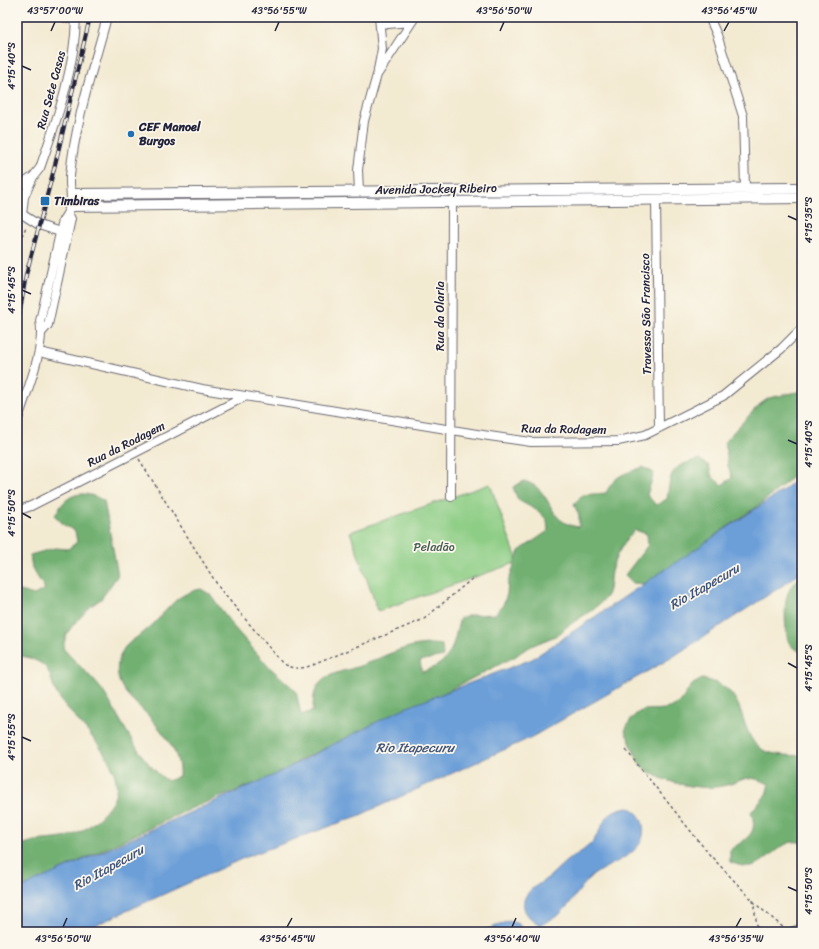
<svg xmlns="http://www.w3.org/2000/svg" width="819" height="949" viewBox="0 0 819 949" font-family="Sriracha,sans-serif">
	<rect width="100%" height="100%" fill="#fbf7ec"/>
	<filter id="ink" filterUnits="userSpaceOnUse"><feTurbulence type="fractalNoise" baseFrequency=".025" numOctaves="2"/><feDisplacementMap in="SourceGraphic" scale="8" xChannelSelector="R" yChannelSelector="G"/><feConvolveMatrix kernelMatrix="1 2 1 2 8 2 1 2 1" color-interpolation-filters="sRGB"/></filter>
	<filter id="wash" filterUnits="userSpaceOnUse"><feTurbulence type="fractalNoise" baseFrequency=".012" numOctaves="4" result="noise"/><feDisplacementMap in="SourceGraphic" scale="16" xChannelSelector="R" yChannelSelector="G"/><feGaussianBlur stdDeviation="0.9" result="paint"/><feColorMatrix in="noise" values="0 0 0 0 0 0 0 0 0 0 0 0 0 0 0 0 0 1.4 0 .05"/><feComposite in="paint" operator="in"/></filter>
	<g filter="url(#wash)">
		<rect width="100%" height="100%" fill="#f3ead2"/>
		<path fill="#8dcd85" stroke="#587860" d="M490,484l28,78 -140,49 -28,-79z"/>
		<path fill="#72b072" stroke="#4a6956" d="M802,391v78l-44,37 -41,28 -20,16 -52,34 -12,-1 -8,-8 23,-30 -1,-11 -12,-4c-11,11 -20,26 -24,42 -2,9 0,19 -6,26 -9,11 -23,18 -34,26 -5,2 -8,7 -12,10 -15,8 -29,10 -43,22l-88,45 -126,58 -23,15 -87,34 -134,63 -41,27v-50c14,-10 34,-7 50,-11 15,-3 33,-18 42,-30 29,-37 -35,-84 -52,-113 -5,-7 -5,-18 -10,-25 -7,-9 -20,-12 -30,-14v-65l17,5 11,-6 -13,-21 -2,-13 25,-7 13,1 9,-7 -2,-11 -11,-6 -9,-9c11,-23 27,-28 49,-15l14,74 -17,24 -10,7 -18,19 -7,10 -3,13c14,17 32,30 43,48 17,27 35,68 62,85l11,-5c2,-21 -13,-40 -27,-56 -14,-18 -39,-29 -34,-57 1,-5 4,-12 7,-16 7,-8 17,-12 24,-19 19,-17 25,-34 52,-39l10,6 21,30 35,40 29,26 5,24 12,-4c0,-7 0,-17 4,-24 9,-14 25,-15 40,-20 28,-10 54,-27 85,-22l1,11 -23,5 2,11c32,-10 30,-26 38,-54l11,-3 24,-1 8,-9 4,-11 1,-12 11,-31 29,-20 -1,-11 -9,-9 -20,-11 -5,-13 11,-6c4,1 8,3 11,5 19,14 14,37 44,41v-12l-5,-10 8,-10 24,-2c9,-19 19,-19 37,-26l11,6 -7,22 9,10 11,-6c4,-28 3,-32 32,-40l10,7 3,11 10,8 10,-7 -4,-12 -3,-25 34,-36 10,-7z
			M802,576v76c-6,-2 -12,-5 -14,-12 -3,-9 -4,-35 -1,-44 2,-9 9,-15 15,-20z
			M702,679c51,8 32,54 61,71 11,6 27,5 39,6v87c-17,-7 -33,17 -47,22 -9,3 -17,0 -25,-3v-12c17,-12 29,-16 21,-38l15,-17 3,-11c-25,-12 -25,-2 -47,2 -22,5 -67,-4 -82,-22 -3,-4 -12,-27 -15,-33 14,-34 29,-14 51,-26 7,-3 10,-14 16,-20 2,-2 7,-4 10,-6z"/>
		<path fill="#6c9fd8" stroke="#47608a" d="M802,475v95l-14,12 -117,76 -141,80 -172,78 -112,41 -166,75h-63v-41l19,-10 238,-106 126,-65 132,-51 250,-168z
			M629,807c7,4 12,9 14,18 6,30 -35,37 -52,52 -12,11 -19,26 -31,37 -5,4 -13,7 -19,11 -17,-8 -25,-23 -8,-37 5,-4 11,-7 16,-11 7,-6 13,-13 20,-18 6,-4 13,-7 18,-12 19,-15 11,-37 42,-40z
			M509,921l10,3 4,8h-42z"/>
	</g>
	<g filter="url(#ink)">
		<g fill="none" stroke-linecap="round" stroke-linejoin="round">
			<defs>
				<path id="minor" d="M63,17l13,4
					M709,17l8,18 26,81 2,72
					M380,22l8,2 23,-2
					M378,70l4,-21 -3,-32
					M17,187l16,-10 7,-9c17,-49 35,-99 36,-151
					M359,191l-1,-21 6,-49 13,-46 38,-58
					M656,200l3,228
					M17,211l22,14 21,7
					M22,215l2,-18 9,-20
					M42,332l6,-7 23,-106 -3,-6
					M39,352l163,37 287,47 42,6 87,-1 27,-6 78,-39 58,-47 21,-21
					M17,422c8,-27 29,-74 23,-101l23,-101c13,-18 6,-26 7,-44 5,-54 23,-107 37,-159
					M451,497l1,-295
					M17,511l14,-5 215,-110
					M792,932l10,-4"/>
				<path id="tertiary" d="M72,194l730,-6
					M70,206l732,-8"/>
			</defs>
			<use href="#minor" stroke="#6b6870" stroke-width="10"/>
			<use href="#tertiary" stroke="#6b6870" stroke-width="12"/>
			<path stroke="#6b6870" stroke-width="1.5" stroke-dasharray="3 3" stroke-linecap="butt" d="M17,247l9,-20
				M139,459l81,130 63,75c12,6 18,5 30,1l111,-46 49,-41
				M626,750l83,104 49,52 27,23
				M753,900l5,32"/>
			<use href="#minor" stroke="#fff" stroke-width="8"/>
			<use href="#tertiary" stroke="#fff" stroke-width="10"/>
			<defs>
				<path id="rail" d="M17,329l9,-54 28,-106 36,-152"/>
			</defs>
			<use href="#rail" stroke="#22223b" stroke-width="4"/>
			<use href="#rail" stroke="#fbf7ec" stroke-width="2.5" stroke-dasharray="8" stroke-linecap="butt"/>
		</g>
	</g>
	<path fill="none" stroke="#22223b" stroke-width="1.5" d="M51,31l4,-9M275,31l4,-9M500,31l4,-9M724,31l5,-9M22,66l9,4M788,216l9,4M22,290l9,4M788,440l9,4M22,513l9,5M788,663l9,5M22,737l9,4M788,887l9,4M63,927l4,-9M287,927l5,-9M512,927l4,-9M736,927l5,-9"/>
	<g fill="#1f6fb2" stroke="#fbf7ec" stroke-width="1.5">
		<circle cx="131" cy="134" r="4"/>
		<rect x="40" y="196" width="10" height="10" rx="2"/>
	</g>
	<g text-anchor="middle" stroke-width="3.5" stroke-linejoin="round" paint-order="stroke">
		<g font-size="12" fill="#22223b" stroke="#fbf7ec">
			<text transform="translate(51 90) rotate(-75)" y="4">Rua Sete Casas</text>
			<text transform="translate(436 189) rotate(-1)" y="4">Avenida Jockey Ribeiro</text>
			<text transform="translate(646 314) rotate(-91)" y="4">Travessa São Francisco</text>
			<text transform="translate(440 316) rotate(-90)" y="4">Rua da Olaria</text>
			<text transform="translate(564 429) rotate(1)" y="4">Rua da Rodagem</text>
			<text transform="translate(126 444) rotate(-27)" y="4">Rua da Rodagem</text>
		</g>
		<g font-size="12" font-weight="bold" fill="#22223b" stroke="#fbf7ec" text-anchor="start">
			<text x="139" y="131">CEF Manoel<tspan x="139" dy="14">Burgos</tspan></text>
			<text x="54" y="205">Timbiras</text>
		</g>
		<g font-size="12" fill="#475e55" stroke="#fbf7ec">
			<text x="434" y="551">Peladão</text>
		</g>
		<g font-size="13" font-style="italic" fill="#40547a" stroke="#fbf7ec">
			<text transform="translate(704 586) rotate(-30)" y="5">Rio Itapecuru</text>
			<text x="415" y="752">Rio Itapecuru</text>
			<text transform="translate(108 867) rotate(-29)" y="5">Rio Itapecuru</text>
		</g>
	</g>
	<rect width="819" height="949" fill="none" stroke="#fbf7ec" stroke-width="44"/>
	<rect x="22" y="22" width="775" height="905" fill="none" stroke="#22223b" stroke-width="1.5"/>
	<g font-size="10" text-anchor="middle" fill="#22223b">
		<text x="55" y="14">43°57'00"W</text>
		<text x="279" y="14">43°56'55"W</text>
		<text x="504" y="14">43°56'50"W</text>
		<text x="729" y="14">43°56'45"W</text>
		<text transform="translate(11 66) rotate(-90)" y="4">4°15'40"S</text>
		<text transform="translate(808 220) rotate(-90)" y="4">4°15'35"S</text>
		<text transform="translate(11 290) rotate(-90)" y="4">4°15'45"S</text>
		<text transform="translate(808 444) rotate(-90)" y="4">4°15'40"S</text>
		<text transform="translate(11 513) rotate(-90)" y="4">4°15'50"S</text>
		<text transform="translate(808 668) rotate(-90)" y="4">4°15'45"S</text>
		<text transform="translate(11 737) rotate(-90)" y="4">4°15'55"S</text>
		<text transform="translate(808 891) rotate(-90)" y="4">4°15'50"S</text>
		<text x="63" y="942">43°56'50"W</text>
		<text x="287" y="942">43°56'45"W</text>
		<text x="512" y="942">43°56'40"W</text>
		<text x="736" y="942">43°56'35"W</text>
	</g>
</svg>
